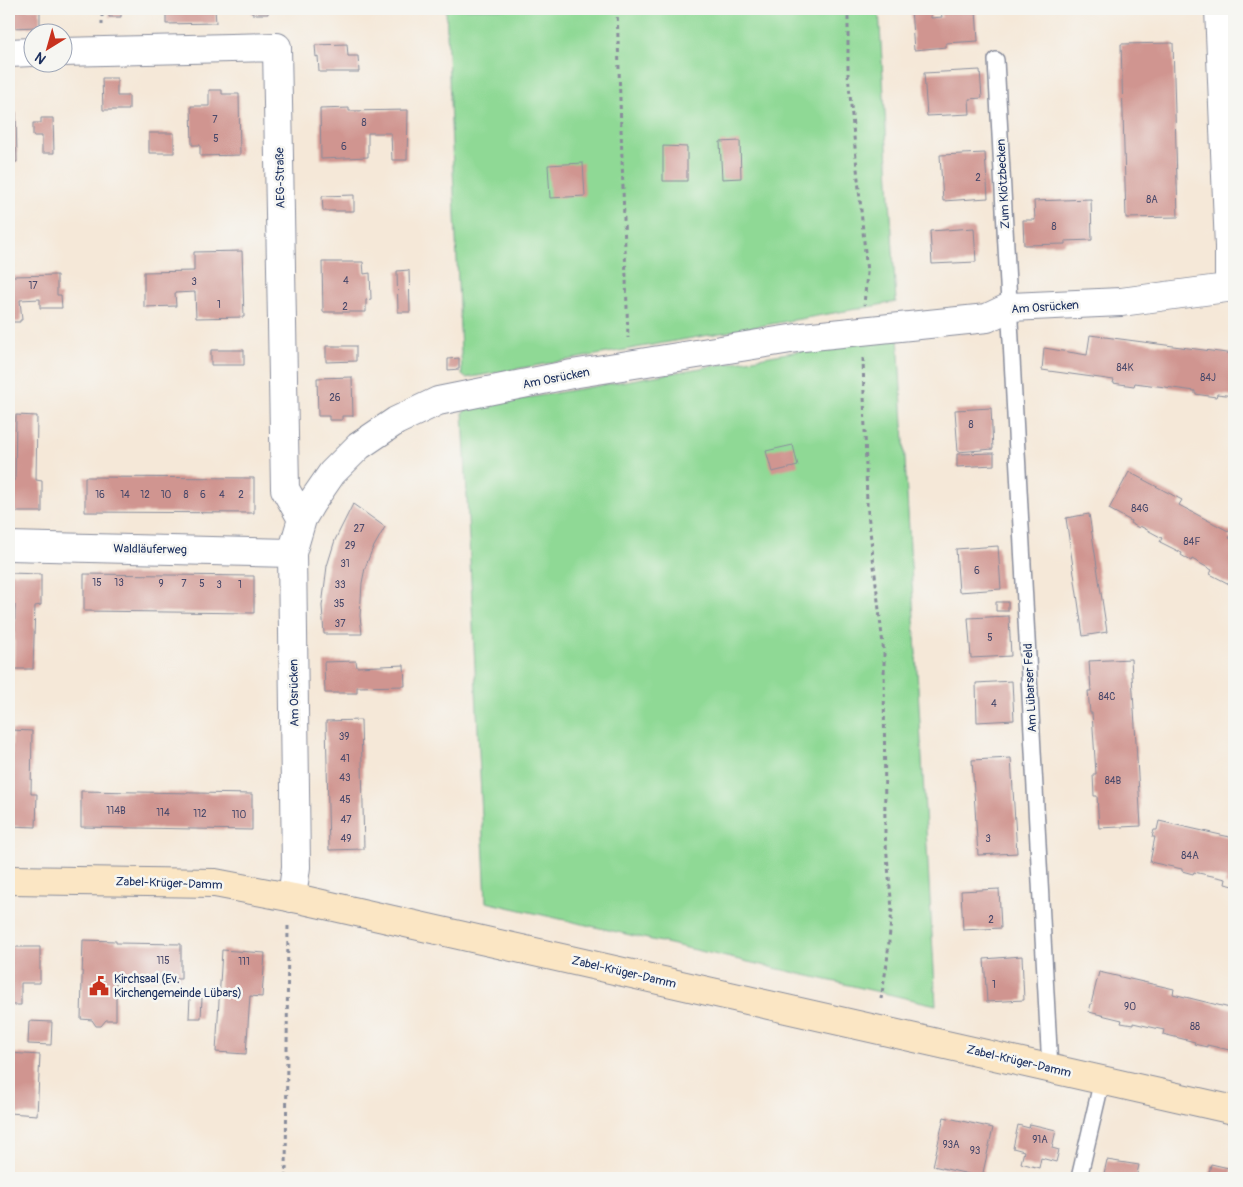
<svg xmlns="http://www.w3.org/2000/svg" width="1243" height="1187" viewBox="0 0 1243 1187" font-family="Pangolin,sans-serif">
	<rect width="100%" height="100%" fill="#f6f6f2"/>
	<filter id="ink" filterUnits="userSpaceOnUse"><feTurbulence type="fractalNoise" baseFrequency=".02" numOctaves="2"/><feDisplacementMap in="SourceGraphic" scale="10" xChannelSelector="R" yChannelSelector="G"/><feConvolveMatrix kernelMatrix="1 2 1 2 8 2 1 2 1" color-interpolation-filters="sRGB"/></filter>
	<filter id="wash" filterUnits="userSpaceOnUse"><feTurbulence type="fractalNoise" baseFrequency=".0096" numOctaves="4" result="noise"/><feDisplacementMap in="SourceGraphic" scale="20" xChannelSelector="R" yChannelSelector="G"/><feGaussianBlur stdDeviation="1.12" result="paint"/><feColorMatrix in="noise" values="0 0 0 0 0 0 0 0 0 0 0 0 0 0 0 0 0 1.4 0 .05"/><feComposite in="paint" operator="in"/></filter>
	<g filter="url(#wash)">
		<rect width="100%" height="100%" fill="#f5e8d8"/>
		<path fill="#8fd995" stroke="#55847a" d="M446,9h433l17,293 -430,76 -4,-3z
			M898,336l38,669 -450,-103 -23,-490 6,-4 336,-58z"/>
		<g id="blocks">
			<path fill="#d09590" d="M9,9h31v18l-31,1z
				M109,9h12v8h-12z
				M166,9h49l1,14 -50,1z
				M252,9h16v5h-16z
				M911,9h20v9l11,-1 -1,-5 35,-2 2,31 -32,2v4l-32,3z
				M1173,43l5,174 -52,1 -5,-174z
				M347,44l1,12h10l1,16h-40l-1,-16 -2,1 -1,-12z
				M980,70l2,28 -13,1 1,15 -43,2 -3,-43z
				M102,78h15v18h12v14h-26z
				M209,90h13v4h17l1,61 -40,1v-11h-8l-1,-39h18z
				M349,108v3l59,-1 -1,50h-15l-1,-27h-23v24l-47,2 -1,-50z
				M9,112h7l1,50h-8z
				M41,118h12l1,35h-12v-17h-9v-13h8z
				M149,133h25v20h-25z
				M740,141l1,37 -19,1 -2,-37z
				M663,146l24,1v34h-24z
				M985,153l3,45 -45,3 -3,-46z
				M583,163l2,33 -35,2 -2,-33z
				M354,195v16h-31l-1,-15z
				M1091,199l1,41 -27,1v3l-41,1 -1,-25h12l-1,-19z
				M974,228l2,34 -44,2 -2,-33z
				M242,251l2,66 -48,1 -1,-26 -20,1 1,13 -32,1v-35l50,-1v-19z
				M322,262h41l1,12 6,-1 1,26 -5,1v12h-43z
				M409,270l1,42h-12l-1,-41z
				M12,271v5l45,-1v20h4l1,13h-22v-9l-20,1 2,20h-2v2h-11v-50z
				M1090,335l144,19v42l-17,-2 -1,3 -21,-3v-3l-60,-8 -1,3 -21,-3 1,-3 -72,-10 2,-22 43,7z
				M326,346h30v15l-30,1z
				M211,350h33v15h-33z
				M459,358v11l-11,1v-11z
				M352,377l1,39h-11v4h-13v-4h-11l-1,-38z
				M991,408l2,41 -35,3 -3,-42z
				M16,415l21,1 -1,64 6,1v31h-33l1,-32h5z
				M793,445l5,21 -26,6 -6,-21z
				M994,453v12l-37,2v-13z
				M1129,472l53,28 -3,5 53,28 -3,5 5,2v50l-2,-2 1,-2 -23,-12 2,-4 -20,-11 -1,2 -10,-6 1,-2 -22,-11 2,-4 -22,-12 -1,2 -9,-5 1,-2 -22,-12z
				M85,477l169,1v35l-169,-1z
				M353,504l32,23 -13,23 -7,18 -3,15 -2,33 2,18h-38l-2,-28 5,-40 8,-26z
				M1089,514l18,118 -24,4 -17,-118z
				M998,546l3,43 -42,3 -3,-43z
				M9,573l32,1v31l-6,1 -2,63h-19l1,-64h-6z
				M84,574l170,2v37l-170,-2z
				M996,602h12v9h-12z
				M1009,616l2,40 -40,2 -3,-40z
				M1131,659l10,167 -42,2 -2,-32h-3l-1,-22h3l-4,-61h-2l-2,-22h3l-2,-30z
				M356,661l1,6 47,-2 1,21 -48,1v6h-32l-1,-31z
				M1012,681l2,39 -37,2 -1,-39z
				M361,720l3,129 -35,1 -3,-129z
				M12,730l20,1 -1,63h6l-1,33 -27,-1v-33h3z
				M1011,758l6,95 -39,2 -6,-95z
				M81,791l171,3v36l-171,-3z
				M1159,821l75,17v48l-9,-2 1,-5 -32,-7 -1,2 -11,-3v-2l-32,-7 5,-25h-3l2,-7h3z
				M999,889l2,39 -38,2 -2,-39z
				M83,940l33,1v2l65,1v35l-65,-1v42h-10l-5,6h-5l-4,-6 -11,-1z
				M9,947h31v36h-19v22h-12z
				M222,950l43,3 -3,44 -12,-1 -4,58 -30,-2z
				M1022,956l2,44 -37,2 -3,-43z
				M1099,972l75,17 -1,5 61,15v42l-27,-6v2l-13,-3 1,-2 -32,-8 1,-4 -31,-7v2l-12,-2 1,-3 -33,-8z
				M190,997l12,1 -1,20h-12z
				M29,1021l23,1 -1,23 -23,-1z
				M9,1053l31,2 -3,60 -28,-2z
				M944,1117l49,11 -11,49 -49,-11z
				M1030,1124l26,6 -4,18 7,2 -3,12 -15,-4 -2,10 -18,-5 3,-12 -11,-3 5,-23 11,3z
				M1107,1160l32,5 -3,13h-33z
				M1211,1164l22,5 -3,9h-22z"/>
		</g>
	</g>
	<g filter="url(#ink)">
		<use href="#blocks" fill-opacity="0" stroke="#888c9b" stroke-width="1"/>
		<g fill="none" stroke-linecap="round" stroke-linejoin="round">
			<defs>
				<path id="lane" d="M996,60l54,1008
					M1079,1178l23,-98"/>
				<path id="street" d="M1219,9l10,238v40
					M62,52l215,-5 8,442 17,30
					M9,53l23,-1
					M9,546l283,7
					M292,898l4,-31 -4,-314 10,-34 10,-17 20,-29 27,-27 37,-25 42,-20 134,-27 231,-37 184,-19 23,-11 111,-5 113,-15"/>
				<path id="secondary" d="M9,880l206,3 89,17 930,210"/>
			</defs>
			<use href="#lane" stroke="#888c9b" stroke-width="18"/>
			<use href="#street" stroke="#888c9b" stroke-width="30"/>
			<use href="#secondary" stroke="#888c9b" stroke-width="30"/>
			<path stroke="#888c9b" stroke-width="3" stroke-dasharray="4 4" stroke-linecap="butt" d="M617,9l11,329
				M848,9v65l19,199 -3,32
				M102,25v-16
				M863,358l4,146 17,150 1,180 7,75 -5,54 -6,36
				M286,1178l2,-255"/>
			<use href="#lane" stroke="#fff" stroke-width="15"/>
			<use href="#street" stroke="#fff" stroke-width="28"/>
			<use href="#secondary" stroke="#fbe6c4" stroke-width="28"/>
		</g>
	</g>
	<defs>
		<symbol id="civic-bare" viewBox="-9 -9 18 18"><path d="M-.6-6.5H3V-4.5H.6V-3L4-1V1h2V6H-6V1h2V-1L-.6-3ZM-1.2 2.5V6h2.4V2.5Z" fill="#c8321e" stroke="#f6f6f2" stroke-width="2.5" paint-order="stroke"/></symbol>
	</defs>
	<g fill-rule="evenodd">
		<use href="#civic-bare" x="85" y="972" width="28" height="28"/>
	</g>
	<g text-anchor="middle" stroke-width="5" stroke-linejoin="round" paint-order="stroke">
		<g font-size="10" fill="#48486a">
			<text x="215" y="123">7</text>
			<text x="364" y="126">8</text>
			<text x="216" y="142">5</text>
			<text x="344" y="150">6</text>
			<text x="978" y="181">2</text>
			<text x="1152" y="203">8A</text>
			<text x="1054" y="230">8</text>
			<text x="346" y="284">4</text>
			<text x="194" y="285">3</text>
			<text x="33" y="289">17</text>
			<text x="219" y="308">1</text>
			<text x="345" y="310">2</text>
			<text x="1125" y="371">84K</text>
			<text x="1208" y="381">84J</text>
			<text x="335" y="401">26</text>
			<text x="971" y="428">8</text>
			<text x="100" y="498">16</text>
			<text x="125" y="498">14</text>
			<text x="145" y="498">12</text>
			<text x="166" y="498">10</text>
			<text x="186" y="498">8</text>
			<text x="203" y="498">6</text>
			<text x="222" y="498">4</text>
			<text x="241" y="498">2</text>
			<text x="1140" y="512">84G</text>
			<text x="359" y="532">27</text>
			<text x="1192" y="545">84F</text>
			<text x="350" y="549">29</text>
			<text x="345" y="567">31</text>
			<text x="977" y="574">6</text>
			<text x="97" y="586">15</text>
			<text x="119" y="586">13</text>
			<text x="161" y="587">9</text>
			<text x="184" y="587">7</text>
			<text x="202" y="587">5</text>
			<text x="219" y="588">3</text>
			<text x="240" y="588">1</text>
			<text x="340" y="588">33</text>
			<text x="339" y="607">35</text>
			<text x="340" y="627">37</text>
			<text x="990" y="641">5</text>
			<text x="1107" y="700">84C</text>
			<text x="994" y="707">4</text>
			<text x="344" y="740">39</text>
			<text x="345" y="762">41</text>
			<text x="345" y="781">43</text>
			<text x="1113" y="784">84B</text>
			<text x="345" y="803">45</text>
			<text x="116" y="814">114B</text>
			<text x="163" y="816">114</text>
			<text x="200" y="817">112</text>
			<text x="239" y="818">110</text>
			<text x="346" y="823">47</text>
			<text x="346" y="842">49</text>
			<text x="988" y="842">3</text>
			<text x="1190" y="859">84A</text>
			<text x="991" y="923">2</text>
			<text x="163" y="964">115</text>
			<text x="244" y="965">111</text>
			<text x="994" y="988">1</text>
			<text x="1130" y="1010">90</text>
			<text x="1195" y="1030">88</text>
			<text x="1040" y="1143">91A</text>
			<text x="951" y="1148">93A</text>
			<text x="975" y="1154">93</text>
		</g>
		<g font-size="12" fill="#1b2f5e" stroke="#f6f6f2">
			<text transform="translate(280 178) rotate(-91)" y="4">AEG-Straße</text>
			<text transform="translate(1003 184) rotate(-93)" y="4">Zum Klötzbecken</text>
			<text transform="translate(1045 307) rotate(-4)" y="4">Am Osrücken</text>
			<text transform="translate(556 378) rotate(-11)" y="4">Am Osrücken</text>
			<text transform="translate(150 549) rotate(1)" y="4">Waldläuferweg</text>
			<text transform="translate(1030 688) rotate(-93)" y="4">Am Lübarser Feld</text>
			<text transform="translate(294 693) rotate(-91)" y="4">Am Osrücken</text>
			<text transform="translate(169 883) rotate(2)" y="4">Zabel-Krüger-Damm</text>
			<text transform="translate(624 972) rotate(13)" y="4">Zabel-Krüger-Damm</text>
			<text transform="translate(1019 1061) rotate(13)" y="4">Zabel-Krüger-Damm</text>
		</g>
		<g font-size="12" fill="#1b2f5e" stroke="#f6f6f2" text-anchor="start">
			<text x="114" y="983">Kirchsaal (Ev.<tspan x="114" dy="14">Kirchengemeinde Lübars)</tspan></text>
		</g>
	</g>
	<rect width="1243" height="1187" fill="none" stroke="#f6f6f2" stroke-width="30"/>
	<g transform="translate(48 48) rotate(217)"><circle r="24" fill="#f6f6f2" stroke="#9ea6b7"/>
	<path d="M0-4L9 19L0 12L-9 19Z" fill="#c8321e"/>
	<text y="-8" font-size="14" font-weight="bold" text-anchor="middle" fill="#1b2f5e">N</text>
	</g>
</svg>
